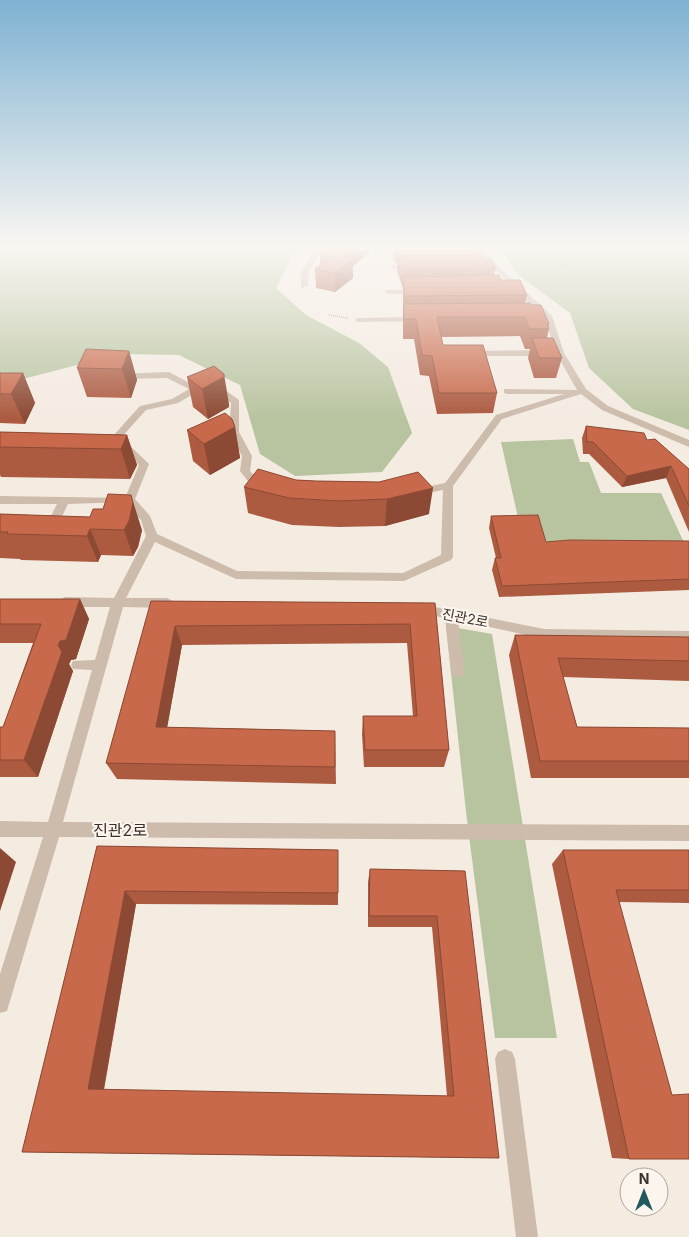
<svg xmlns="http://www.w3.org/2000/svg" width="689" height="1237" viewBox="0 0 689 1237" font-family="Inter,'Noto Sans KR',sans-serif">
	<rect width="100%" height="100%" fill="#f4ebe1"/>
	<path fill="#b8c4a0" d="M0,246h297l-21,42 30,27 53,28 29,24 24,66 -30,39 -87,4 -35,-22 -20,-69 -61,-30 -60,-1 -119,31z
		M487,246h202v184l-56,-21 -44,-41 -19,-55 -53,-39 -13,-20z
		M573,439l7,23h9l12,31h60l25,54 -138,1 -29,-26 -18,-80z
		M446,626l46,8 65,404h-62l-29,-226z"/>
	<g fill="none" stroke-linecap="round" stroke-linejoin="round">
		<path stroke="#b9a596" stroke-width="2" stroke-dasharray="1 1" stroke-linecap="butt" d="M496,248c22,-1 45,4 59,22l22,-13v-4l-5,-2 -3,-5
			M329,315l19,3"/>
		<path fill="#cdbbac" fill-rule="evenodd" d="M318,246h6l-15,25 -1,15 -7,2v-17z
			M476,246h7l7,7 7,12 55,51 12,37 22,36 22,17 81,34v7l-87,-37 -21,-16 -79,25 -49,67v71l-2,3 -47,21 -168,-2 -81,-37 -29,56h41l4,2 2,3 -2,3 -4,2 -44,-1 -60,215 626,3v16l-630,-4 -50,167 -2,7 -7,2v-39l43,-137h-43v-16l48,1 44,-152 -19,-1 -2,-4 2,-4 22,-1 15,-53h-45l-4,-2 -2,-3 2,-3 4,-2 49,1 32,-62 -5,-16 -16,-18 -57,2 -13,27 -8,1 -6,-4 6,-4 10,-20h-57v-8l125,2 14,-33 -22,-22 5,-3 3,1 24,23 -14,35 15,17 7,18 80,37 166,2 38,-18 2,-65 -27,5 -4,-1 -1,-2 1,-2 33,-7 51,-68 68,-21h-57l-3,-1v-4l73,1 -21,-37 -11,-34 -53,-52 -7,-12z
			M393,265h21l4,2 -4,2 -23,-1 -2,-1z
			M386,290h32l4,2 -4,2h-29l-4,-2z
			M419,317l4,2 -1,2 -64,1 -4,-2 4,-2z
			M470,351l75,-1 4,3 -4,3h-78v-4z
			M169,372l28,15 28,3 14,10v32l13,24 -2,15 12,14 4,1 1,2 -1,2 -12,-1 -14,-18 2,-15 -13,-24 2,-29 -11,-9 -23,-2 -19,11 -32,7 -27,30h-6v-4l27,-30 32,-7 17,-10 -22,-11 -49,1 -4,-3 1,-2z
			M420,604l124,25 145,2v10l-145,-2 -86,-19 7,52 -2,4 -5,2 -5,-2 -2,-4 -6,-54 -29,-6 -2,-3 2,-3z
			M505,1049l7,3 3,7 23,178h-22l-21,-178 3,-7z"/>
	</g>
	<path fill="#ac5a40" d="M327,246h42l-1,7 -15,13v12l-18,14 -19,-4 -1,-19 5,-4v-14z
		M393,246h84v6l19,16 -2,7 33,20 -2,8 6,2 18,19 -1,3 1,2 -2,9 15,20 -6,20h-22l-6,-20 2,-9h-5l-5,-13 -79,1 2,8 54,48 -4,20 -56,1 -8,-38 -9,-1 -6,-36h-11v-51l-6,-17v-8h-2l-2,-13z
		M129,351l8,29 -6,18 -44,-1 -10,-29z
		M0,373h23l12,30 -10,21 -25,-1z
		M187,377l42,27v3l-21,12 -15,-12z
		M586,426l61,14 42,29v63l-23,-54 -44,9 -33,-33h-6l-1,-16z
		M235,427l5,31 -30,17 -17,-14 -6,-31z
		M0,432l127,3 10,30 -7,14 -129,-2 -1,-2z
		M296,480l20,1 63,1 50,32 -44,12 -46,1 -47,-2 -44,-12 -4,-26z
		M0,514l90,3 52,13 -4,17 -5,9 -32,-1 -3,7 -77,-2 -1,-1 -20,-1z
		M491,516l55,26 143,-1v49l-190,7 -7,-27 3,-12h1l-7,-30z
		M0,599h80l9,20 -13,40 -5,1 -2,4 4,7 -35,106h-38v-50h3l30,-84h-33z
		M151,601l284,2 14,147 -5,17h-80l-2,-33 1,-18h50l-6,-73 -225,2 -15,82 168,4 1,53 -219,-5 -11,-16z
		M515,635l174,2v44l-126,-4 14,50 112,1v50h-158l-22,-123z
		M97,846l241,4v55l-202,-1 -32,186 343,6 -15,-169h-64v-45l2,-13 95,2 34,287 -477,-6z
		M563,850h126v53l-70,-1 10,257 -17,-1 -60,-294z"/>
	<path fill="#8c4a34" d="M355,246h14l-1,7 -15,13v12l-18,14v-19l7,-17z
		M129,351l8,29 -6,18 -9,-29z
		M23,373l12,30 -10,21 -14,-30z
		M224,374l5,30v3l-21,12 -6,-30z
		M235,427l5,31 -30,17 -6,-31z
		M127,435l10,30 -7,14 -9,-30z
		M671,466l-5,12 -44,9 5,-11z
		M433,488l-4,26 -44,12 2,-27z
		M131,495l11,35 -4,17 -5,9 -9,-26z
		M90,529l11,26 -3,7 -11,-26z
		M80,599l9,20 -13,40 -5,1 -2,4 4,7 -35,106 -14,-17 34,-115z
		M175,626l7,19 -18,100 -8,-18z
		M0,848l16,14 -16,49z
		M125,891l11,13 -33,189 -15,-4z"/>
	<path fill="#c8694b" stroke="#8c4a34" d="M327,246h28l-13,10 11,3 -18,14 -20,-4 17,-14 -12,-4z
		M398,252h83l4,7h6l5,9 -93,1z
		M499,275l2,5h19l7,15 -123,1 -1,-19z
		M530,303l1,2h10l8,19h-2l2,5h-20l-4,-12h-88l6,28h40l14,48h-58l-7,-37 -10,-1 -6,-36h-12v-15z
		M532,338h21l9,20h-23z
		M86,349l43,2 -7,18 -45,-1z
		M214,366l10,8v3l-22,12 -15,-12z
		M0,373h23l-12,21h-11z
		M225,413l7,6 3,8 -31,17 -17,-14z
		M586,426l58,7 3,7 8,-1 34,30v37l-18,-40 -44,10 -34,-34h-6z
		M0,432l127,3 -6,14 -121,-2z
		M258,469l38,11 20,1 63,1 39,-10 15,16 -46,11 -48,2 -50,-3 -45,-11z
		M108,494l23,1 2,8 -4,18 -5,9 -34,-1 -3,7 -80,-2 1,-2h-8v-18l90,3 3,-8h10z
		M538,515l8,27 24,-2 119,1v38l-187,7 -7,-28h6l-10,-42z
		M0,599h80l-14,41 -6,1 -2,4 4,7 -38,108h-24v-33h3l38,-103h-41z
		M151,601l284,2 14,147h-84l-2,-34h54l-7,-92 -235,2 -19,101 179,4v36l-229,-4z
		M515,635l174,2v24l-131,-3 19,69 112,1v33h-149z
		M97,846l241,4v43l-213,-2 -37,198 366,7 -17,-180h-68l1,-47 95,2 34,287 -477,-6z
		M563,850h126v40h-73l56,205 17,-1v65h-60z"/>
	<linearGradient id="sky" x2="0" y2="1"><stop stop-color="#7eb2d2"/><stop offset="0.59" stop-color="#faf6f2"/><stop offset="1" stop-color="#faf6f2" stop-opacity="0"/></linearGradient>
	<rect width="689" height="419" fill="url(#sky)"/>
	<g text-anchor="middle" stroke-width="4.5" stroke-linejoin="round" paint-order="stroke">
		<g font-size="14" fill="#3b302b" stroke="#fbf5ee">
			<text transform="translate(465 618) rotate(11)" y="5">진관2로</text>
		</g>
		<g font-size="16" fill="#3b302b" stroke="#fbf5ee">
			<text x="120" y="836">진관2로</text>
		</g>
	</g>
	<g transform="translate(644 1192)"><circle r="24" fill="#fbf5ee" stroke="#aea6a0"/>
	<path d="M0-4L9 19L0 12L-9 19Z" fill="#1f5a5e"/>
	<text y="-8" font-size="14" font-weight="bold" text-anchor="middle" fill="#3b302b">N</text>
	</g>
</svg>
